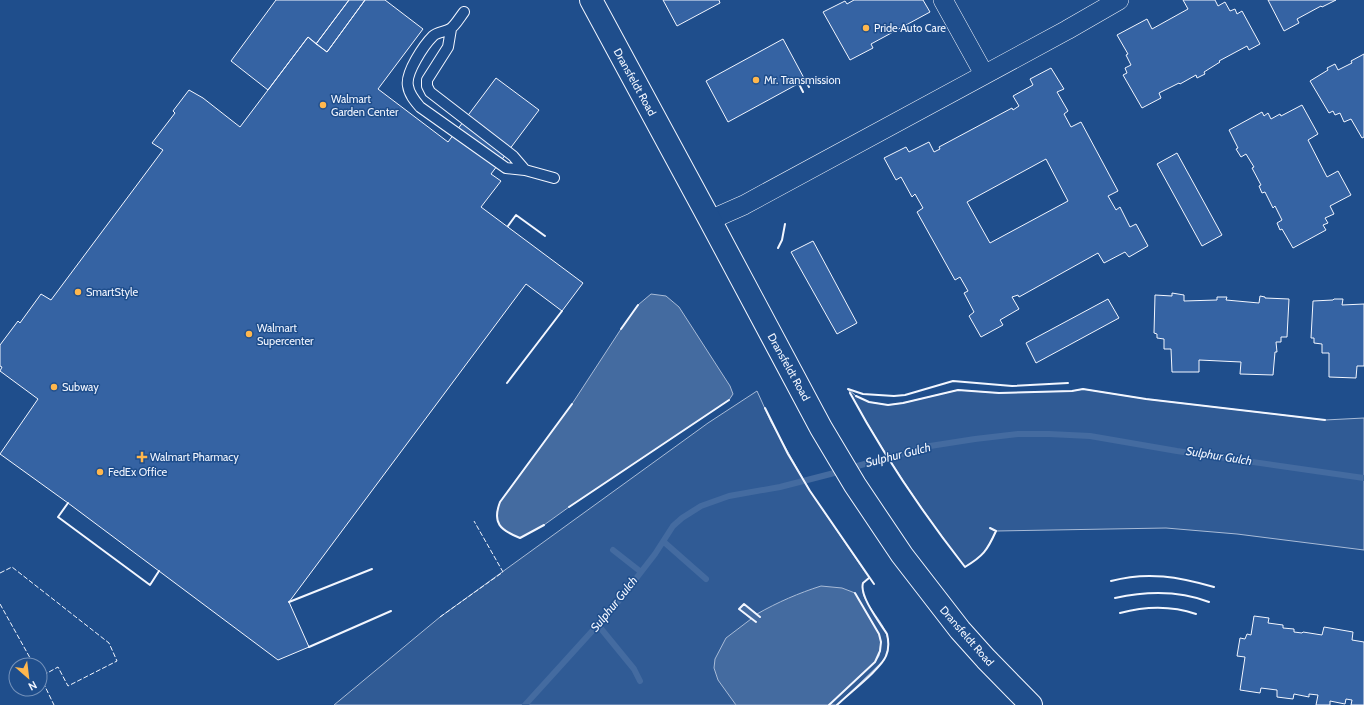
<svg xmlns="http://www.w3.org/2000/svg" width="1364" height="705" viewBox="0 0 1364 705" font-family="Cabin,sans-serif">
	<rect width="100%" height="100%" fill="#1f4e8c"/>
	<path fill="#305b95" stroke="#a8bbd7" d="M848,389l8,7 13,6 19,3 15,-2 55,-13 41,3 73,-2 11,-2 63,10 179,21 39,-2v132l-127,-16 -71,-6 -170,3c-10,20 -12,24 -31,36 -43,-56 -83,-115 -117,-178z
		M757,391l14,31 39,69 59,87 -6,5c-7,24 41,46 20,78l-46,44h-503l106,-88 268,-194z"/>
	<path fill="#446ba0" stroke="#a8bbd7" d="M651,294l15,2 13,11 51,79 3,8 -4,6 -160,107 -25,18 -24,13c-20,-8 -28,-15 -20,-36l72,-98 49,-75 17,-24z
		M821,586l21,2 13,5 24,41 2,8 -2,14 -4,6 -46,43h-93l-18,-25 -4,-12 1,-9 11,-21 25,-19 -12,-10 5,-5 13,10c21,-12 42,-21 64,-28z"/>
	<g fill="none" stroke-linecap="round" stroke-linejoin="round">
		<path stroke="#446ba0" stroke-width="6" d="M850,468l80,-22 45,-7 43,-5h31l41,2 87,15 187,27
			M664,542l42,37
			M613,550l28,22
			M598,625l36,44 6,12
			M525,705l89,-98 41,-53 18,-28 9,-8 19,-12 28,-10 51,-9 62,-16"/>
	</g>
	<path fill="#3563a3" stroke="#f2f6ff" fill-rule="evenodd" d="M276,0h73l-33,44 -8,-7 -40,53 -37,-29z
		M349,0h16l-38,52 -11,-8z
		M365,0h20l38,29 -45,60 70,53 48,-64 43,32 -48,64 10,7 -20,26 102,76 -21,28 -36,-27 -237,318 20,45 -31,13 -210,-157 -68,-49 38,-55 -38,-28 2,-4 -2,-1v-21l18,-24 2,2 5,-7 16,-22 10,6 112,-150 -11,-7 23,-30 -2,-2 16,-21 14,8 37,29 68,-90 19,15z
		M663,0h56l1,3 -43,23z
		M854,0h69l7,12 -59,32 2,4 -23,12 -27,-48 22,-11 2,3z
		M1183,0h32l3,6 7,-4 5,9 5,-2 2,5 5,-3 18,33 -11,6 -2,-4 -28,15 1,1 -16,10 1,2 -8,4 -1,-3 -16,9 -1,-1 -20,10 2,5 -19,10 -19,-33 4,-2 -2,-5 6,-3 -5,-10 2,-1 -11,-19 30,-16 5,10 36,-20z
		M1268,0h68l-14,7 -1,-1 -24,13 2,4 -15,8z
		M783,39l22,41 -77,42 -22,-41z
		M1364,54v83l-2,1 -11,-19 -7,3 -4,-9 -5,2 -2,-4 -4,2 -19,-32 18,-11 -1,-2 8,-4 3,6 14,-7 -1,-2z
		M1051,68l13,21 -7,3 11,19 -4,3 7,13 10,-5 37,69 -10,5 8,14 4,-3 10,20 6,-3 12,22 -19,11 -4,-5 -21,11 -6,-10 -79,44 -1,-2 -6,2 7,12 -19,11 3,5 -22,12 -12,-21 5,-4 -10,-19 4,-2 -8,-14 -5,3 -38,-68 6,-4 -8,-14 -3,3 -11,-20 -5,3 -12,-22 22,-11 3,5 20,-10 5,10 6,-3 -1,-2 73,-39 1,2 6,-4 -6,-10 20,-11 -3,-6zM1046,159l22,42 -78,42 -23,-41z
		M1302,105l16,29 -10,6 19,37 11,-6 13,24 -21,11 4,8 -9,4 3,5 -5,2 3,5 -33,18 -11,-19 -2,1 -3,-7 5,-3 -7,-14 -2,2 -8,-16 -3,1 -3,-7 2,-1 -9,-17 2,-1 -8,-13 -5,3 -5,-8 2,-1 -9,-18 33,-18 2,4 4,-3 3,6 9,-5 1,2z
		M1177,153l45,82 -20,11 -45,-82z
		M813,241l44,82 -20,11 -46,-82z
		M1172,293l12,2v6l33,-1v-3h10l-1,3 33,3 1,-7 5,1v1l24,1 -2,38h-6v5h-5l1,10h-2l-2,23 -33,-1 1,-12 -42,-2v12h-27l-1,-23h-7v-10l-7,-1v-4l-3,-1 1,-38 17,1z
		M1108,299l11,19 -83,45 -10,-20z
		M1334,299h9l-1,6 22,-1v62h-7l-1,12 -27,-1v-24h-7v-9l-8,-1v-5h-3l2,-37 20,-1z
		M1254,616l15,2 -1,5 15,2v3l11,1v3l8,1 1,-1 19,3 2,-8 29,5 -1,8 12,2v63h-13l1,-5 -6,-1 -1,5 -15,-3v4h-14l2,-10 -9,-1v3l-15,-3 -1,5 -16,-2v-7l-16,-2 -1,5 -20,-3 5,-33 -8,-1 3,-18 5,1 2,-5 4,1z"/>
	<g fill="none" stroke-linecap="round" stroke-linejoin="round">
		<defs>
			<path id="service" d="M464,12c-4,5 -9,14 -14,17 -5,3 -13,3 -17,7 -9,9 -28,37 -25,50 1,8 7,15 12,21l86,61 19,2
				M451,29l-3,18 -21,33v6l3,6 83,64 12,14 29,8"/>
			<path id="minor" d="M943,0l41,74
				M710,220l34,-15 323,-175 52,-30"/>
			<path id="tertiary" d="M591,0l119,220 111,208 34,57 47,70 58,75 26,29 45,46"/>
		</defs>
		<use href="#service" stroke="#f2f6ff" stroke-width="12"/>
		<use href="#minor" stroke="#f2f6ff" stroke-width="20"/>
		<use href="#tertiary" stroke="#f2f6ff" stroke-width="24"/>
		<use href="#service" stroke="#1f4e8c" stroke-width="10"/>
		<use href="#minor" stroke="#1f4e8c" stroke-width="19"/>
		<use href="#tertiary" stroke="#1f4e8c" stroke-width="22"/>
		<path stroke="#f2f6ff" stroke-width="1" stroke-dasharray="5 2" stroke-linecap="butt" d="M0,573l12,-6 97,76 8,18 -49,25 -10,-19 -18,10
			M0,604l34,61
			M440,617l63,-45 -29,-51
			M40,676l14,29"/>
		<path stroke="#f2f6ff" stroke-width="2" d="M805,80l4,7
			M799,84l4,8
			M508,226l8,-11 29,21
			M778,248l4,-8 3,-16
			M621,329l17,-24
			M507,383l55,-72
			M848,389l15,5 31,2 11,-1 48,-14 59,5 56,-3
			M850,393c33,61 72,119 115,174 18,-11 22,-16 31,-36l-6,-3
			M856,396l13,6 19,3 15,-2 55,-13 41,3 73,-2 11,-2 63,10 179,21
			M765,408l23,46 22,37 64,93
			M68,503l-10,14 92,68 9,-14
			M569,507l160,-107
			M544,525l-24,13c-20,-8 -28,-15 -20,-36l72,-98
			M1111,581c37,-10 68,-4 103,6
			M1115,598c32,-7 63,-8 94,4
			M289,602l83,-33
			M1120,613c26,-7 50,-8 76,1
			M756,622l-17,-13 5,-5 16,13
			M309,647l82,-36
			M829,705l46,-43 5,-11 1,-9 -2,-8 -24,-41
			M837,705c11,-11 44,-36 49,-49 3,-7 3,-14 1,-22 -7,-11 -28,-38 -24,-51l6,-5"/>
	</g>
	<g fill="#ffb74d" stroke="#1f4e8c" stroke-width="1.5">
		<circle cx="866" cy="28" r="4"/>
		<circle cx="756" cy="80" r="4"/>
		<circle cx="323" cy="105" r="4"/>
		<circle cx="78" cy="292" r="4"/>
		<circle cx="249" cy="334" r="4"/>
		<circle cx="54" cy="387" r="4"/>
		<path d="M140 451h4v4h4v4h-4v4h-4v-4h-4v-4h4z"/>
		<circle cx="100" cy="472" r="4"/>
	</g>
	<g text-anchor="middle" stroke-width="3" stroke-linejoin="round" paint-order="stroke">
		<g font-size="11" fill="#f2f6ff" stroke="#1f4e8c" text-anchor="start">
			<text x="874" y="32">Pride Auto Care</text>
			<text x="764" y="84">Mr. Transmission</text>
			<text x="331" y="103">Walmart<tspan x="331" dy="13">Garden Center</tspan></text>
			<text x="86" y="296">SmartStyle</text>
			<text x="257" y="332">Walmart<tspan x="257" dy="13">Supercenter</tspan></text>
			<text x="62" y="391">Subway</text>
			<text x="150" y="461">Walmart Pharmacy</text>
			<text x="108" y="476">FedEx Office</text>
		</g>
		<g font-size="11" fill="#f2f6ff" stroke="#1f4e8c">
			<text transform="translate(635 82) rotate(61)" y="4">Dransfeldt Road</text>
			<text transform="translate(789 367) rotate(61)" y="4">Dransfeldt Road</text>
			<text transform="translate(967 636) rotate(49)" y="4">Dransfeldt Road</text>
		</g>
		<g font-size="12" font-style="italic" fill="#f2f6ff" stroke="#1f4e8c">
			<text transform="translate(898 455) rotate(-14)" y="4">Sulphur Gulch</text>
			<text transform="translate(1219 456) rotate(9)" y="4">Sulphur Gulch</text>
			<text transform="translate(614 604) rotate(-51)" y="4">Sulphur Gulch</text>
		</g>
	</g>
	<g transform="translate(28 677) rotate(152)"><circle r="19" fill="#1f4e8c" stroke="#7391ba"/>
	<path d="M0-3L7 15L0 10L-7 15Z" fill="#ffb74d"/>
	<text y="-6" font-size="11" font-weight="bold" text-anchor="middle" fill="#f2f6ff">N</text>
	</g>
</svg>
